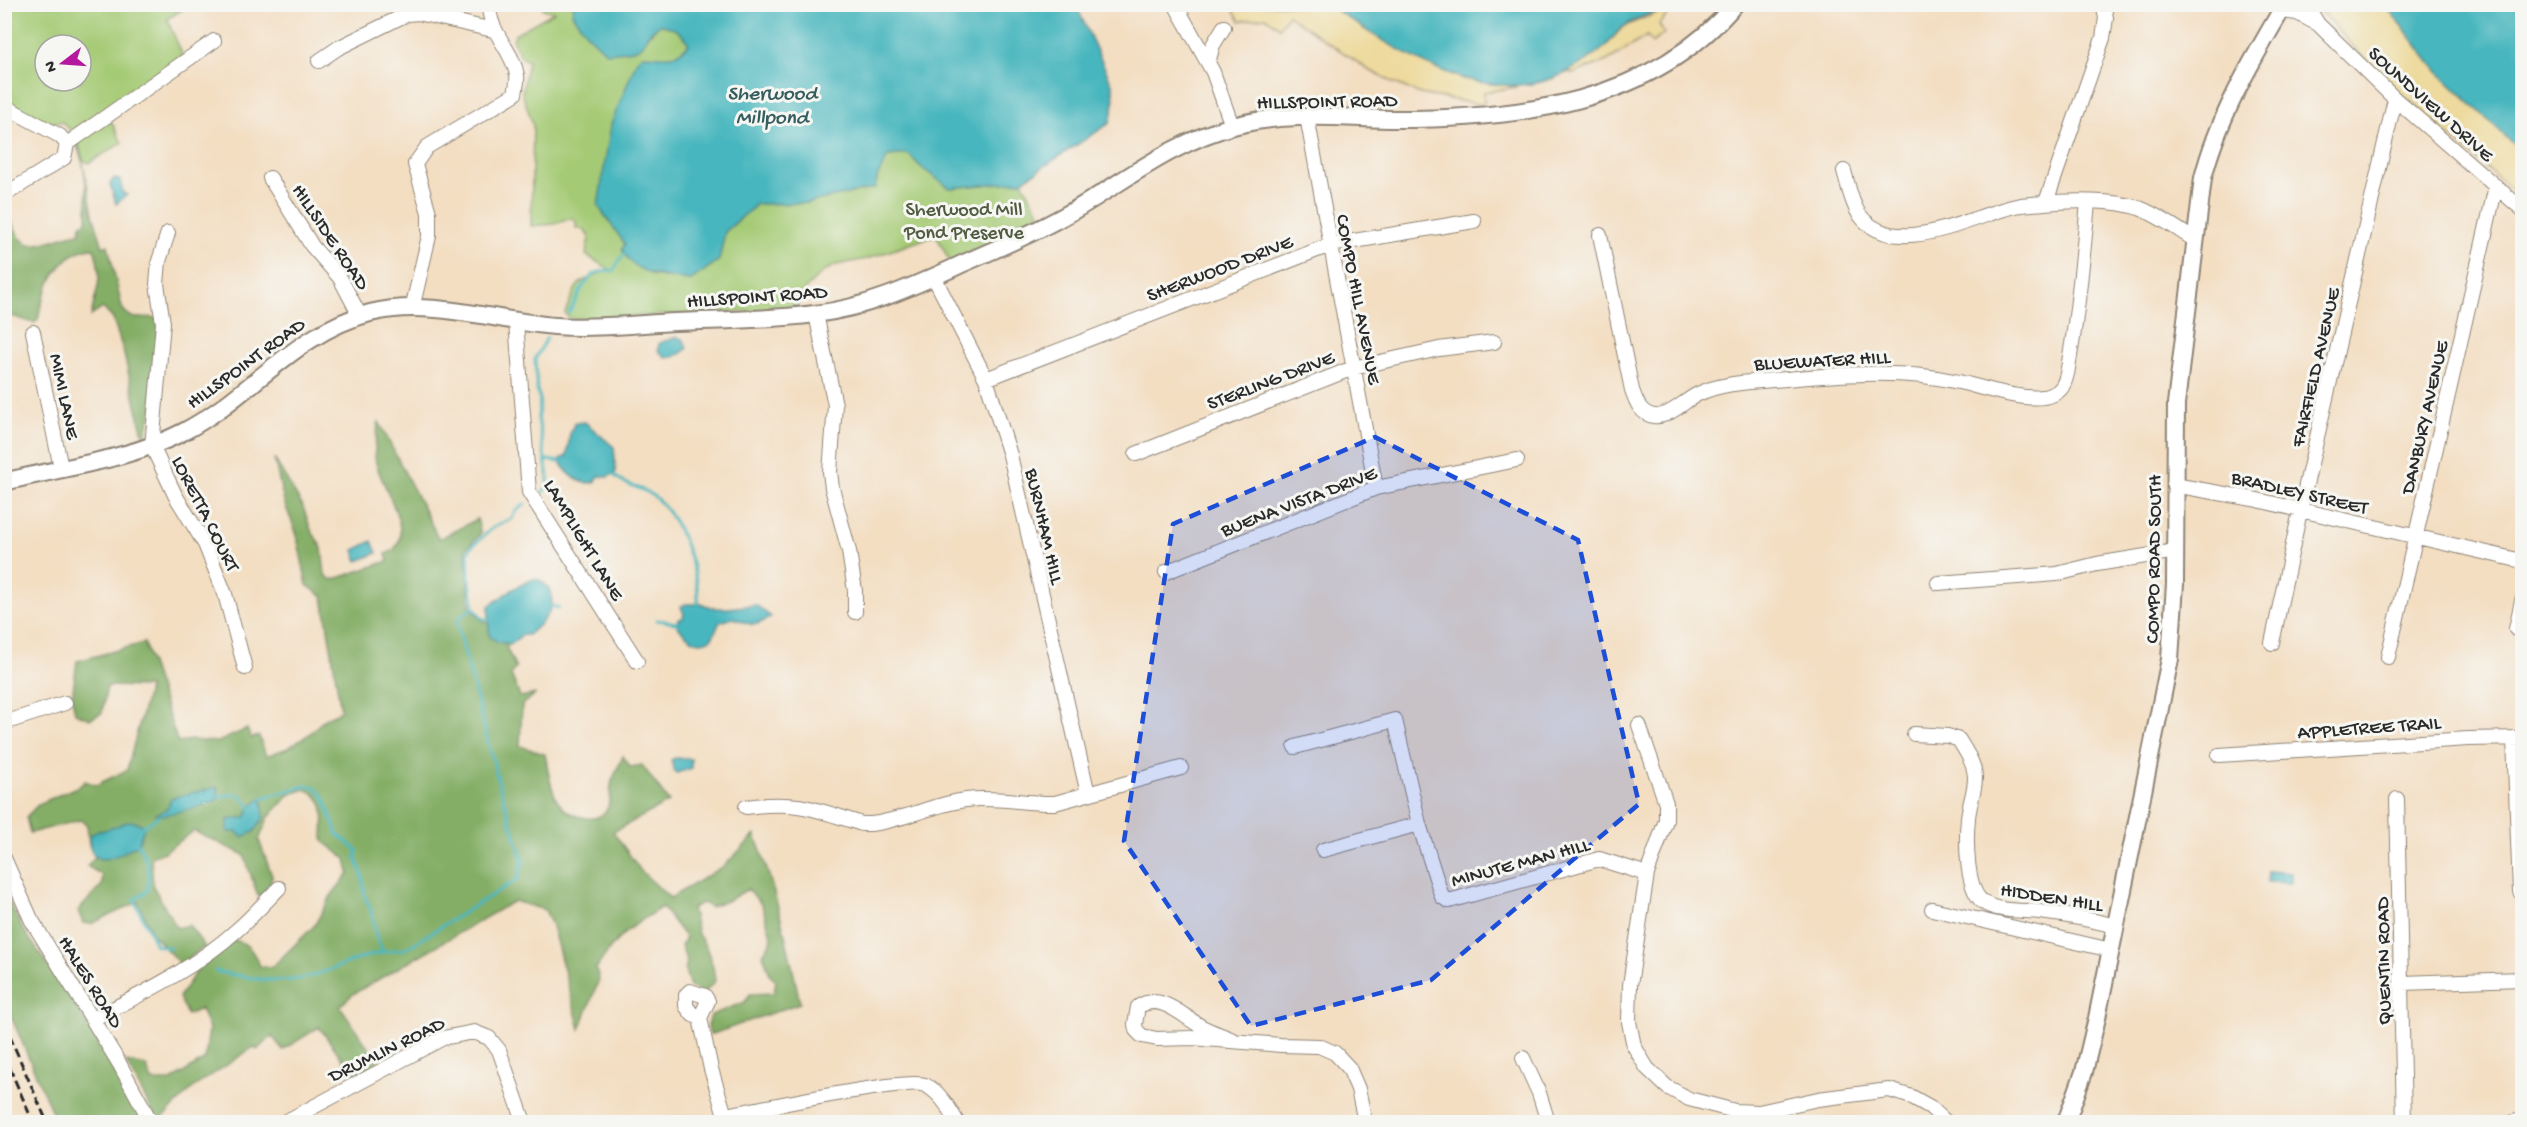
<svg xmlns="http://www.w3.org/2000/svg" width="2527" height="1127" viewBox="0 0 2527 1127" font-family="'Gochi Hand',sans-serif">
	<rect width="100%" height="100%" fill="#f6f6f2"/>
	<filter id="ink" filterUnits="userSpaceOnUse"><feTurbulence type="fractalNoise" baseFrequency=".0167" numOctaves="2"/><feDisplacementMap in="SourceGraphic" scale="12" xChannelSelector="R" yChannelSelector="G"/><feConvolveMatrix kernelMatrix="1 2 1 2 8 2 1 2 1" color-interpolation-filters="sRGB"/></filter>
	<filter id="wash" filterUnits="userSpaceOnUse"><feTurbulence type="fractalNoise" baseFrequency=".008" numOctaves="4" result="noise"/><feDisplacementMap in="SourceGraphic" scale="24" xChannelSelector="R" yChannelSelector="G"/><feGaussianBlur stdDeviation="1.35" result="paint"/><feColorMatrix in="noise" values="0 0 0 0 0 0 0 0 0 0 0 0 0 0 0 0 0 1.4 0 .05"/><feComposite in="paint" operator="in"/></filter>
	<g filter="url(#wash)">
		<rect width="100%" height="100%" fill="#f3dec2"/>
		<path fill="#a5ca74" stroke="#687a50" stroke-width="1.5" fill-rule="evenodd" d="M540,4l34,1 -1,9 14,20 47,16c11,-6 15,-17 25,-25 13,0 23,7 30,19 -10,11 -24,17 -39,11v220l41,5 28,-20 6,-28 32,-28 49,-1 72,-28 10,-19 20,-2 14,14 28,20 72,-7 20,37 -92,44 -14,-27 -69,24 -31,6 -12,6 -19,18 -6,14 -12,7 -217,9 -5,-6c14,-36 11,-28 44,-44l-23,-14 3,-18 -5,-7 -8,-2v-6l-4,-4 -17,6 -24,2 2,-101 -11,-32 6,-32 -6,-3 -9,-16 2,-8 39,-22 -11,-3z
			M4,5h186l-23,14 16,37 -77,55 16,32 -33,20 -6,-3 -9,-26 -12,-12 -24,1 -33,-22zM45,45h36v36h-36z"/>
		<path fill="#84ae66" stroke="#586c48" stroke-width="1.5" d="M79,144l14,70 10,33 5,-2 14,63c13,18 20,5 37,11l-6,89 -9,31 -21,-89 -10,-31 -10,-11 -12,8c6,-31 13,-35 3,-68 -33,1 -52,43 -56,72l-4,3 -29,-9 -1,-106 16,30 9,6c17,2 34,-10 51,-11l1,-8 6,-5c0,-23 0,-55 -11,-75z
			M379,422l60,117 38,-20 4,14 -15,16 4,57 12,14 9,5 -2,6 9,11 13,2 -5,3 10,21 -5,6 9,23 16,-3 -14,11 -2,41 25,8c6,29 6,60 42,64 8,1 16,-2 20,-9 5,-9 2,-19 5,-28 3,-8 8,-17 11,-25l7,11 12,-2 27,37 -56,30 28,39 29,27 54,-32 31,-31c21,55 33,111 45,168l-90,32 -2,-9 3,-11 34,-13 5,-8 24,-1 2,-13 -6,-5 -7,-21 9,-15 -10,-34 -14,-16 -19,11 -18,7 -9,-4 -10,5 6,26 8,13 7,19 2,15 -11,12 -14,-6 -5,-17 2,-8 -6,-16 5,-8 -24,-31c-32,20 -46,29 -66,62l3,11 -19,49 -28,-103 -7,-16 -31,-9 -161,93 -13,12 40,59 -25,11 -36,-49 -36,23 -11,-14 -15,14 -3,-3 -60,40 -36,35 -32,-60 20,4 6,15h19l34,-22 4,-30 -8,-20 -14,6 -8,-18 19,-28 36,-29c15,3 20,13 26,26l12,1 42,-41 17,-30 18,-23 -3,-14 -23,-18c0,-22 6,-43 -18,-52l-16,6 -21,23 -9,22 13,36 -3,13 -11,7 -14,-41 -50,-24 -30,21 -13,5 2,29 24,42 12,-3 16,22 -25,17 -27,-29 -15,-33 -47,22 -8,-1 -5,-12 24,-26v-10l-15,-9 8,-9 -6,-12 -2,-20 -7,-5 -50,13 -4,-16 13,-13 42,-19 4,-4 11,4 31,-15 22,-83 -42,-1 -5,27 -12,6 -15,-6 -3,-15 5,-37 67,-18 34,100 12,-3 28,2 29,-13 4,9 8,-2 7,20 22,-8 20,-13 18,-17 15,-7 -18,-114 -16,-12 -11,-53 -12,-30 -10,-44 29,49 8,23 11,18 3,27 7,5 56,-19 -2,-7c35,-14 -5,-68 -10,-91 -3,-13 0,-28 3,-41z
			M4,891l17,35 62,91 62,105h-89l-51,-120z"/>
		<path fill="#eeda9e" stroke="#8c8264" stroke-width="1.5" d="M1231,5h98l41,28 62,33 30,13 55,8 -33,5v13l-64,-11 -32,-14 -19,-10 -81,-55 -8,12 -15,-10 -25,4z
			M1676,5l-17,19 5,9 -12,10 -5,-7 -40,25 -35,13 -1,-2 -8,2 25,-14 17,-13 18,-20z
			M2315,5h73l2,6 48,61 84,80v47l-142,-124z"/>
		<path fill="#47b6be" stroke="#397074" stroke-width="1.5" d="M574,4l502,1 37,81 1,18 -4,19 -88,58 -72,7 -28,-20 -14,-14 -20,2 -10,19 -3,13 -69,15 -49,1 -32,28 -6,28 -28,20c-26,-3 -57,-4 -69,-31l3,-5 -27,-38 13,-82 26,-64 6,-5c21,0 30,7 46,-11 -7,-12 -17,-19 -30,-19l-11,9 -6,12 -8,4 -27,3 -20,-19 -15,-20z
			M1329,5h344c-15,6 -36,12 -50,22 -7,5 -12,14 -18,20 -12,10 -25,18 -38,25 -81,42 -173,-23 -238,-67z
			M2388,5h134v147l-84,-80 -48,-61z
			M114,178l6,2 3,13 4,2 -11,9 -6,-20z
			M677,337l7,3 3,9c-7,5 -10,8 -22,9l-7,-8 1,-7z
			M585,422l29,25 2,25 -8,5 -9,-1 -4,6c-14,4 -28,-8 -35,-20v-3l7,-3 3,-24 5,-9z
			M372,541l5,12 -19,8 -4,-11z
			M533,579c7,0 11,3 15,9 12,20 -7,36 -20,47h-6l-11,9 -13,-2 -8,-5c-2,-10 -1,-20 -1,-31l24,-17z
			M685,604h17l13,4h12l29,-3 15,12c-19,12 -20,7 -38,1l-13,4 -8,16c-14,10 -25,-1 -35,-12l1,-7h4l2,-5 -3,-7z
			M675,758l16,1v9l-14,5 -3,-2 -3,-11z
			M218,787v12c-11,8 -45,14 -59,17l-3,-2c9,-3 13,-5 14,-14l5,-3z
			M262,798l2,19 -10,15 -12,5 -5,-5h-9v-12l18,-3 4,-10z
			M130,821l11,3 3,4 -6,16c-20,12 -49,30 -49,-8l10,-6 3,1z
			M2268,871l23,2v10l-24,-1z"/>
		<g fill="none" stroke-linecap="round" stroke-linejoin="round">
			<path stroke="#47b6be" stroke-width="3" d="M569,313c8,-13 16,-40 34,-42 3,-1 7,0 10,0l11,-17
				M547,460l13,2
				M613,474c10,11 24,12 36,19 28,17 51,79 49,111
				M540,495l8,-9v-9l-10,-59 2,-18 -3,-10 -2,-31 12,-21
				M552,606l7,2
				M474,608l9,11h5
				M657,620l20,3
				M219,797c19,-3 18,-8 31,10
				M262,798l43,-12 11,2 8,9 13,37 20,16 -1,8 6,16 3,23 6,13 6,29 6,13 22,-3 113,-70 5,-18 -22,-70 -44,-168 4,-7 13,-8 -5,-31 -1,-25 4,-6 23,-20 18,-8 1,-5 11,-9
				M143,827l16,-11
				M138,844c10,16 13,29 9,47l-13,9 22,45 14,3
				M215,971c26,5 57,13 84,8 29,-6 54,-21 84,-27"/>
		</g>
	</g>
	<g filter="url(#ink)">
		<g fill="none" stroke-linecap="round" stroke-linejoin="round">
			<defs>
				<path id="minor" d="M1175,4l38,68 19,54
					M2306,4l12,20 77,75 127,110
					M2282,11l15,2 19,10
					M319,61l19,-13 69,-34 11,-1 75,17
					M1208,63l5,-18 11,-18
					M4,106l56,30 7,8
					M1307,117l69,371
					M67,144l147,-103
					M1844,171c4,13 7,31 15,43 34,48 114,1 157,-8 9,-2 19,-2 28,-3 26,-3 70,-3 95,5 19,7 38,21 56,32
					M270,178l42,68 28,32 20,38
					M4,195l60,-37 3,-14
					M2046,202l57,-164 3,-20 -3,-14
					M168,233l-9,28 -2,23 6,39 -11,123 23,49 30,49 20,50 20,74
					M1600,235l32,155c4,11 8,24 22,26 15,2 31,-16 44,-22 23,-11 51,-12 75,-14 62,-5 125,-12 186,2 24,5 87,29 103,5 6,-9 6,-21 8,-31 9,-50 13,-102 18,-153
					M934,277l52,102 24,76 78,339
					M412,309l17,-73v-23l-14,-49 12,-17 88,-53c1,-6 3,-14 2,-19 -5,-27 -28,-41 -28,-71
					M816,314l19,91 -5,67 2,16 17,63 6,40v21
					M516,322l13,170 108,169
					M33,332l28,136
					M986,379l344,-134 144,-24
					M1136,454l217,-86 86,-19 55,-7
					M2174,485l79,14 269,62
					M1166,572l210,-84 141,-28
					M1938,583l119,-9 40,-10 79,-13
					M2516,629l6,-29
					M2272,643l28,-132 95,-412
					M2388,657l108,-471
					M4,723l61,-20
					M1639,725l27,78v17l-19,54 -17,111 -1,37 5,24 13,22 20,19 22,12 46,12 24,1 59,-13 71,-9 23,7 18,10 16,15
					M1914,734l34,2 11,4c7,12 16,24 16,38 0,13 -6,27 -7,40 -2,21 -3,76 18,86 15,8 37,6 54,8 25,3 52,8 76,14
					M2514,738l6,154
					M1295,747l100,-27 24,104 23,73 7,4 150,-42 48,15
					M2219,755l249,-16 54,-1
					M2397,799l7,323
					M746,807c51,-7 69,2 116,17h9c33,-4 63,-20 95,-24 30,-4 60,4 89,3l126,-35
					M1323,850l96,-26
					M4,858l27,61 88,144 32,59
					M1932,909l179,41
					M2402,983l120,-4
					M700,1018l-7,-3 -7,-9v-11l4,-4 15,5 3,5 -8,17 11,51 16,53
					M93,1019c49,-25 102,-51 144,-89 15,-13 28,-28 42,-42
					M1235,1041c-10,-5 -21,-8 -31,-13 -20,-10 -43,-37 -66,-21l-3,17 1,6 6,6 15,3 35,-1 89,7 38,1 16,7 14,15 9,21 7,33
					M1523,1058l16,35 9,29
					M725,1115c30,-5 182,-38 200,-30 15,7 24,23 32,37
					M285,1122l158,-84 31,-6 15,6 10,12 25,72
					M2513,1122l9,-2"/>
				<path id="tertiary" d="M4,482c59,-15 125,-22 179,-50 66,-34 112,-100 187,-119 60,-15 125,8 185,13 40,3 81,-2 121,-4 46,-2 93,-2 139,-8 53,-6 101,-29 149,-51 37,-16 74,-32 109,-52 53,-31 103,-71 164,-86 51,-13 105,-7 158,-6 122,0 256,-14 340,-115
					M2066,1122l18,-50 13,-54 73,-359 5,-75 1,-180 27,-226c15,-61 50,-119 82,-174"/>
			</defs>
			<use href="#minor" stroke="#8f8476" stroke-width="16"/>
			<use href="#tertiary" stroke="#8f8476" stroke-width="20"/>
			<use href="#minor" stroke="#fff" stroke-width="14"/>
			<use href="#tertiary" stroke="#fff" stroke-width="16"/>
			<path stroke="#2b2b2b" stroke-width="3" stroke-dasharray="9 4.5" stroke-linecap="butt" d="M4,1023l43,99
				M4,1055l29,67"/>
		</g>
	</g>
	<path fill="#1d4ed8" fill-opacity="0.2" stroke="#1d4ed8" stroke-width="4.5" stroke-dasharray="12 8" stroke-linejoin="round" d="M1375,437l203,103 61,264 -208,176 -180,46 -127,-185 49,-317z"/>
	<g text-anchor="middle" stroke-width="6" stroke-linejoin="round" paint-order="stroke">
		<g font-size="20" fill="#2b2b2b" stroke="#f6f6f2">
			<text transform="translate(1327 100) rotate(-1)" y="7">HILLSPOINT ROAD</text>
			<text transform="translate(2432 103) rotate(42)" y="7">SOUNDVIEW DRIVE</text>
			<text transform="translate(332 236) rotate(56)" y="7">HILLSIDE ROAD</text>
			<text transform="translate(1219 267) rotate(-21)" y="7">SHERWOOD DRIVE</text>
			<text transform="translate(757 295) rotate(-4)" y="7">HILLSPOINT ROAD</text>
			<text transform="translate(1360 299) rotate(79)" y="7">COMPO HILL AVENUE</text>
			<text transform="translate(1822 359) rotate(-3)" y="7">BLUEWATER HILL</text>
			<text transform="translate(245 362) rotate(-36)" y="7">HILLSPOINT ROAD</text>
			<text transform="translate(2314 367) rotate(-77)" y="7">FAIRFIELD AVENUE</text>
			<text transform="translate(1270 379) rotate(-21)" y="7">STERLING DRIVE</text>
			<text transform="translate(66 396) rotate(78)" y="7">MIMI LANE</text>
			<text transform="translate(2423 417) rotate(-77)" y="7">DANBURY AVENUE</text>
			<text transform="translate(2300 491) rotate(13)" y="7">BRADLEY STREET</text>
			<text transform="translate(1298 500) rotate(-21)" y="7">BUENA VISTA DRIVE</text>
			<text transform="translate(207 513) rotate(63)" y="7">LORETTA COURT</text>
			<text transform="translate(1046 526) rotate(77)" y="7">BURNHAM HILL</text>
			<text transform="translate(585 539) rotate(59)" y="7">LAMPLIGHT LANE</text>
			<text transform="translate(2152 559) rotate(-89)" y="7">COMPO ROAD SOUTH</text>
			<text transform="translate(2369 726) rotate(-4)" y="7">APPLETREE TRAIL</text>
			<text transform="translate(1520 861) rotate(-15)" y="7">MINUTE MAN HILL</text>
			<text transform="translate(2052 896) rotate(9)" y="7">HIDDEN HILL</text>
			<text transform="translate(2382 961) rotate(-91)" y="7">QUENTIN ROAD</text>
			<text transform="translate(92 981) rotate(58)" y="7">HALES ROAD</text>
			<text transform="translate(386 1048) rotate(-26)" y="7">DRUMLIN ROAD</text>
		</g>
		<g font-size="20" fill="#505b41" stroke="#f6f6f2">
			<text x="964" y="215">Sherwood Mill<tspan x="964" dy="23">Pond Preserve</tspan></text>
		</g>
		<g font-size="21" font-style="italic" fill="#355c5e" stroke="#f6f6f2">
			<text x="772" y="99">Sherwood<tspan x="772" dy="24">Millpond</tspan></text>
		</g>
	</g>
	<rect width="2527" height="1127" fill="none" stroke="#f6f6f2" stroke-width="24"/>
	<g transform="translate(63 63) rotate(253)"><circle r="28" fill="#f6f6f2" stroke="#a5a5a2" stroke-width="1.5"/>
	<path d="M0-4.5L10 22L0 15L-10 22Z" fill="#b5179e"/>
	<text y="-9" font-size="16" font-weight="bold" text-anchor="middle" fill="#2b2b2b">N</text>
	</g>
</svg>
